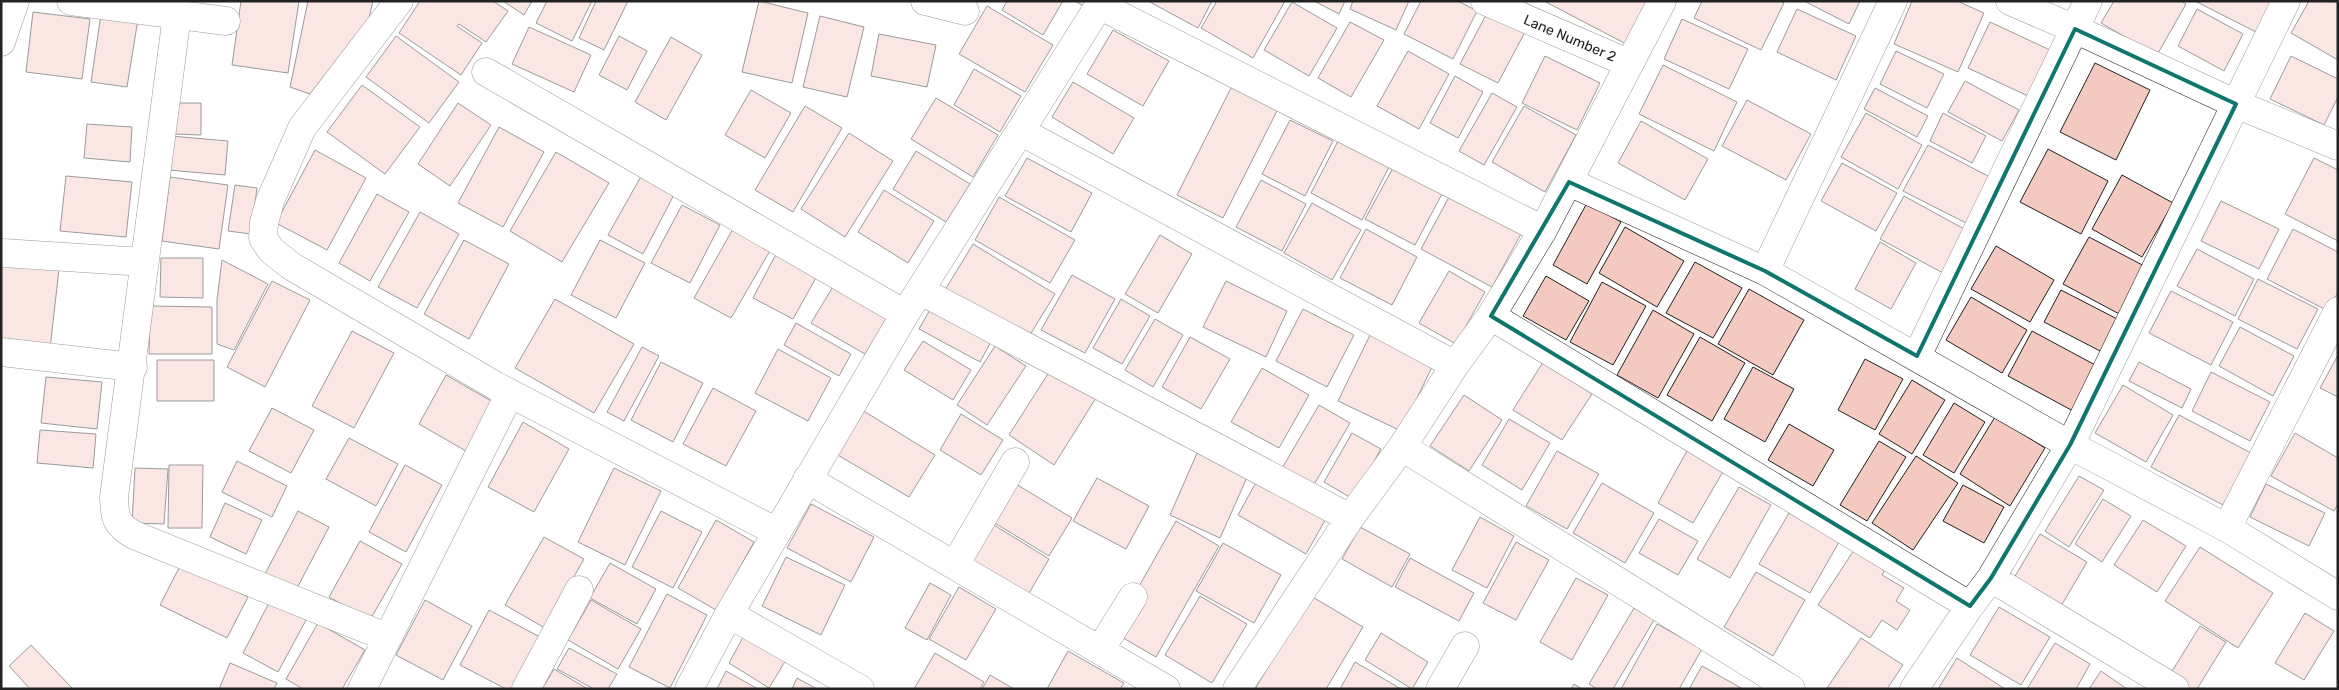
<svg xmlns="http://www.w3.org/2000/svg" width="2339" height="690" viewBox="0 0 2339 690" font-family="Rubik,sans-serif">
	<rect width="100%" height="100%" fill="#fff"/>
	<path fill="#f3c9c0" stroke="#222" d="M241,1h58l-11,72 -56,-8z
		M308,1h65l-4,17 -59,76 -20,-7z
		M420,1h73l15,10 -22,31 -27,-18 -2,2 25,17 -21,32 -62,-42z
		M503,1h29l-8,14z
		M547,1h45l-20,40 -36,-18z
		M596,1h32l-24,49 -25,-12z
		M759,1l49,12 -16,70 -50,-11z
		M1007,1h56l-20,34 -41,-25z
		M1075,1h11l-3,5z
		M1148,1h64l-14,27z
		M1217,1h68l-32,57 -52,-30z
		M1314,1h31l-6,13z
		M1353,1h56l-13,29 -46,-21z
		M1421,1h37l19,10 -24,48 -49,-25z
		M1544,1h105l-23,43z
		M1702,1h77l5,2 -23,47 -67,-32z
		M1804,1h56l-11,23z
		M1912,1h45l27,12 -26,59 -64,-28z
		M2114,1h67l5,3 -29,51 -56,-32z
		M2195,1h79l-16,32z
		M2309,1l29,1v58l-47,-27z
		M1292,2l45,26 -28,48 -45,-26z
		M987,6l66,39 -28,47 -66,-38z
		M1797,9l59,27 -20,44 -59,-28z
		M2197,9l46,25 -19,37 -46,-25z
		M33,12l57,7 -8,60 -56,-7z
		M1487,13l38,19 -27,51 -38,-19z
		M101,14l37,5 -11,68 -36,-5z
		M820,16l44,11 -17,70 -44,-10z
		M1682,19l66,30 -19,40 -65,-30z
		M1350,22l34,18 -33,57 -33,-19z
		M1990,22l60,28 -22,46 -60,-28z
		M529,27l62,28 -17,37 -62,-28z
		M1113,30l56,31 -26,45 -56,-32z
		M879,34l57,11 -9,42 -56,-11z
		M396,36l63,46 -30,41 -63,-46z
		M619,36l28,15 -20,39 -28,-15z
		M671,37l31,18 -36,65 -31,-18z
		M1408,51l41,23 -30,55 -42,-23z
		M1896,51l48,23 -17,34 -47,-24z
		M1545,56l55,27 -23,47 -55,-27z
		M2291,56l47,23v18l-14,28 -54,-26z
		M2095,63l55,27 -34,70 -56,-28z
		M1663,65l74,37 -23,49 -75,-37z
		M974,69l47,27 -21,36 -46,-27z
		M1455,76l28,16 -25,46 -28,-15z
		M1965,81l54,29 -17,31 -54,-29z
		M1073,82l61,36 -21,36 -61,-37z
		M362,85l58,42 -35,47 -58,-42z
		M1232,86l46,23 -55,109 -46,-23z
		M1875,88l53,28 -11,21 -53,-28z
		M751,90l40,23 -26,45 -40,-23z
		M1492,93l25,14 -33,58 -25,-14z
		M936,98l62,37 -25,42 -62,-38z
		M1747,100l64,34 -25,46 -64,-34z
		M173,103h28v32l-28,-1z
		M458,103l33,22 -41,61 -32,-22z
		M805,106l37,22 -49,84 -38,-22z
		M1524,106l52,29 -31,57 -53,-30z
		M1866,113l56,32 -24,44 -57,-32z
		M1943,113l43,23 -14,27 -42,-22z
		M1290,120l43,21 -28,55 -43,-22z
		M1641,121l67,38 -23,41 -67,-37z
		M87,124l45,3 -2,35 -46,-4z
		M499,127l45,25 -41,75 -45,-24z
		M849,133l44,28 -48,76 -44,-28z
		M171,136l57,5 -3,34 -57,-5z
		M1338,141l51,26 -27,53 -51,-27z
		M1928,145l64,33 -24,46 -65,-33z
		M2048,149l60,32 -27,53 -61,-32z
		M315,150l51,28 -39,72 -51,-27z
		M916,151l54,33 -24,38 -53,-33z
		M556,152l53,31 -47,79 -52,-31z
		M1027,158l65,35 -21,39 -66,-36z
		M2314,158l24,12v71l-53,-27z
		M1842,163l55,30 -21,38 -55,-30z
		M1394,166l49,26 -28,53 -50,-26z
		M644,171l33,18 -34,65 -35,-19z
		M2122,175l51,28 -31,54 -50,-28z
		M66,176l66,6 -6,55 -66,-6z
		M170,177l58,8 -9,64 -57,-8z
		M1261,180l45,24 -24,47 -46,-24z
		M235,185l22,3 -6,46 -23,-3z
		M884,190l50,31 -26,42 -50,-31z
		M377,194l32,18 -39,69 -31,-18z
		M1904,196l62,34 -23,43 -63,-34z
		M999,197l76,43 -25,43 -75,-43z
		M1449,197l72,37 -29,53 -71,-38z
		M2221,201l58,28 -20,40 -58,-28z
		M1312,203l49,27 -29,50 -48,-27z
		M1587,203l34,19 -34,62 -34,-19z
		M682,205l38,20 -30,58 -39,-20z
		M420,212l39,22 -42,74 -39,-21z
		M734,227l37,22 -40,69 -37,-20z
		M1625,227l59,34 -27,46 -58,-34z
		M1366,229l51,28 -25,48 -52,-27z
		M2293,229l45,23v40l-10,19 -61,-32z
		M1160,235l32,19 -34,59 -33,-19z
		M2089,237l61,32 -25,48 -62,-33z
		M464,240l45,24 -40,75 -45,-25z
		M600,240l45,23 -29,55 -45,-23z
		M1880,242l36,21 -25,46 -36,-20z
		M973,244l82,50 -28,46 -82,-50z
		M1996,246l58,34 -24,42 -59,-33z
		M2197,249l57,30 -19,37 -58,-30z
		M776,254l41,22 -24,43 -40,-21z
		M161,258h42v40l-43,-1z
		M222,260l46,24 -34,66 -17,-6v-44z
		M1695,262l47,26 -29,50 -47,-25z
		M1,264l58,5 -9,80 -49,-4z
		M1449,271l36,21 -29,52 -37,-21z
		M1072,275l43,24 -30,54 -44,-23z
		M1546,276l43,25 -23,39 -43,-24z
		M2258,279l60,30 -21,40 -59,-30z
		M272,281l38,19 -45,87 -38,-20z
		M1226,281l61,30 -21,46 -63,-30z
		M1602,282l44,24 -33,59 -43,-23z
		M834,285l54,31 -23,38 -54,-31z
		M1749,289l55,31 -31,55 -55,-31z
		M2061,290l60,31 -17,32 -60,-31z
		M2171,291l62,31 -22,43 -62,-32z
		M1971,297l56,33 -25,43 -56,-33z
		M555,299l79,45 -40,69 -79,-45z
		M1121,299l29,17 -28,48 -29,-16z
		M150,306l62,1v47h-63z
		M931,308l61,32 -12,22 -61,-33z
		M1303,309l51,26 -27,52 -51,-26z
		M1653,310l41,24 -36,64 -41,-23z
		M1155,319l28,16 -30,52 -28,-17z
		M796,323l55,31 -12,22 -55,-31z
		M2240,327l54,29 -21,40 -54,-30z
		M352,331l42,22 -40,75 -42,-22z
		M2032,331l67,36 -24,45 -67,-36z
		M1370,335l63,30 -32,66 -63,-30z
		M1190,337l40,22 -29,50 -39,-22z
		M1700,337l45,26 -33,58 -45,-26z
		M923,341l48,29 -18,30 -49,-30z
		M995,346l31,20 -39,59 -30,-20z
		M642,347l17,9 -35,65 -17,-9z
		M778,349l53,29 -23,43 -53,-28z
		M2338,355v42l-18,-9z
		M1865,359l38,20 -28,51 -37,-20z
		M157,360h57v41h-57z
		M661,362l42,21 -30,59 -42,-22z
		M1543,362l49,32 -30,46 -49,-30z
		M2139,362l52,27 -9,19 -53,-27z
		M1753,367l41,22 -29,53 -41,-23z
		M1262,368l47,27 -30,53 -48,-26z
		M1051,369l45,29 -42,67 -45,-30z
		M2211,372l59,30 -20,39 -58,-30z
		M446,375l47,27 -27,49 -47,-27z
		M46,377l56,5 -5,47 -56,-6z
		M1912,380l33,20 -33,54 -33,-20z
		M2123,385l50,30 -27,47 -51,-29z
		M713,388l43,23 -30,55 -43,-22z
		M1464,395l38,25 -33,51 -39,-25z
		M1954,403l31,19 -31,51 -31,-18z
		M1319,405l31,18 -38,65 -31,-18z
		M272,408l42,22 -23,43 -42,-22z
		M862,410l73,45 -26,42 -73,-43z
		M961,414l42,26 -22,35 -41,-25z
		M2179,415l72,38 -28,52 -72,-38z
		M1995,417l50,31 -35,58 -50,-32z
		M1509,419l41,24 -28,47 -40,-25z
		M523,422l46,27 -35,63 -46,-25z
		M1789,424l45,26 -21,36 -45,-26z
		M40,430l56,4 -3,34 -56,-5z
		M1352,433l29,16 -28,50 -29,-17z
		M2295,433l43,25v46l-4,7 -63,-35z
		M349,438l49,26 -22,42 -50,-27z
		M1879,441l27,16 -39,64 -27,-16z
		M1688,449l36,21 -31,53 -35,-20z
		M1198,451l51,22 -29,65 -50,-23z
		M1557,451l42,23 -32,55 -41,-23z
		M1916,456l42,27 -45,67 -41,-27z
		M237,461l50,25 -15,31 -50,-25z
		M169,465h34l-1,63h-34z
		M405,465l37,20 -36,67 -37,-20z
		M135,468l33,1 -4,55 -32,-1z
		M614,468l47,23 -36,74 -47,-23z
		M2079,476l25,14 -35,57 -24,-16z
		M1259,477l69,38 -22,39 -68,-39z
		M1097,478l52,28 -23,43 -53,-28z
		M1602,483l52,30 -29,50 -52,-30z
		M1016,484l56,34 -23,38 -56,-34z
		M2266,484l59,29 -16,33 -59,-29z
		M1963,485l41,22 -20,36 -41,-22z
		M1739,487l32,18 -41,73 -33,-19z
		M2103,499l28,17 -29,46 -27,-18z
		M225,503l37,17 -16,34 -36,-17z
		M811,504l63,33 -23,45 -64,-34z
		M298,511l31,16 -33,63 -31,-16z
		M661,511l41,21 -29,56 -41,-21z
		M1789,513l50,29 -29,51 -51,-29z
		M1480,517l34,19 -27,52 -35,-18z
		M1659,519l39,22 -20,34 -39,-22z
		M716,520l38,22 -38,68 -38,-22z
		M2143,520l43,26 -29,46 -43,-27z
		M1176,521l43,25 -63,111 -43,-25z
		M994,525l55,34 -21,36 -56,-34z
		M1360,527l50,27 -18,33 -50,-28z
		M2040,534l47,28 -26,44 -47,-28z
		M544,537l40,22 -39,69 -40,-23z
		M360,541l42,23 -32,56 -41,-23z
		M1516,542l33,18 -33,60 -33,-17z
		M1223,543l58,32 -27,48 -58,-32z
		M2200,547l73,46 -35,55 -73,-47z
		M1854,550l31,20 -3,5 22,13 -8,13 14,9 -13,20 -15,-10 -12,18 -52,-33z
		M786,557l59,28 -24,50 -59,-29z
		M1410,558l64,35 -15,28 -64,-34z
		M610,563l46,26 -19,35 -47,-26z
		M181,564l67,33 -21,41 -67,-33z
		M1756,572l49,28 -32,56 -49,-29z
		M1576,578l32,17 -36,65 -32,-18z
		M930,583l21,12 -24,45 -22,-12z
		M959,587l37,22 -30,51 -37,-21z
		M667,594l40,21 -37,73 -41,-21z
		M1200,596l47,28 -35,59 -47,-28z
		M1311,596l52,31 -37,62h-71z
		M425,600l47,26 -29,54 -47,-25z
		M591,600l50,29 -23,40 -50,-29z
		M270,601l36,19 -28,52 -35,-19z
		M1999,607l51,30 -29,48 -51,-30z
		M1634,608l20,12 -41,69h-16l-8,-5z
		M489,610l51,27 -28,52h-6l-46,-24z
		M2305,613l29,18 -30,49 -29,-17z
		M318,623l47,27 -23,39h-39l-17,-10z
		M1657,624l45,25 -23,40h-58z
		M2200,626l26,16 -29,47h-8l-20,-13z
		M747,630l42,25 -20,33 -40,-25z
		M1381,633l47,29 -16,27 -47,-29z
		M1861,638l42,27 -16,24 -60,-1z
		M2055,643l35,21 -14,25h-49z
		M31,645l42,44h-43l-21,-23z
		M569,648l48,26 -9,15h-14l-37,-20z
		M1068,651l56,32 -4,6h-73z
		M935,653l49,29 -4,7h-66z
		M1957,658l48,31h-67z
		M1355,662l46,27h-61z
		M230,663l47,20 -3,6h-55z
		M1702,666l41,23h-54z
		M554,669l34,20h-46z
		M726,671l32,18h-41z
		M2101,671l26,18h-38z
		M990,675l24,14h-32z
		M797,678l20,11h-25z
		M1574,684l8,5h-11z"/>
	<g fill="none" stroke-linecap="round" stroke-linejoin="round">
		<defs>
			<path id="street" d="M71,1l155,20
				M399,1l-97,127 -32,73 -6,22 -1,15 8,12 20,16 205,120 281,146
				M925,1l40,10
				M1485,1l143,62
				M2010,1l65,28 161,75 102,42
				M1099,5l444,225
				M177,15l-63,482c1,21 1,27 20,38l252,102
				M1,42l14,-41
				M486,72l419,242
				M1020,131l435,234
				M1569,182l196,89 305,174 157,83 111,68
				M3,253l141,9
				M1765,271l128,-270
				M921,291l429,227
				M1491,316l479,290
				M1,352l132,15
				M1917,356l171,-355
				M1402,447l389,242
				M807,479l359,210
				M2227,528l111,-217
				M955,565l60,-103
				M1991,578l184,111
				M729,614l131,75
				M1100,650l33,-53
				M362,689l148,-296
				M526,689l53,-99
				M689,689l40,-75 176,-300 197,-313
				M1237,689l113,-171 52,-71 53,-82 36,-49 52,-86 119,-229
				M1440,689l25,-43
				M1914,689l56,-83 21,-28 79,-133 216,-444"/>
		</defs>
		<use href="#street" stroke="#222" stroke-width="29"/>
		<use href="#street" stroke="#fff" stroke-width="28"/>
	</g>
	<path d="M0 0H2339V690H0ZM2075,29l161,75 -166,341 -79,133 -21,28 -479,-290 78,-134 196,89 152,85z" fill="#fff" fill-opacity=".55" fill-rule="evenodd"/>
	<path fill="none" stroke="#0f766e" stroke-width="4" stroke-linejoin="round" d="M2075,29l161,75 -166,341 -79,133 -21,28 -479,-290 78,-134 196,89 152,85z"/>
	<g text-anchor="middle" stroke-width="4" stroke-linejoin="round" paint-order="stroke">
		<g font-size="14" fill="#222" stroke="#fff">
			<text transform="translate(1570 38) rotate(23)" y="5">Lane Number 2</text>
		</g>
	</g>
	<rect width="2339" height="690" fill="none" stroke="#222222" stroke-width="5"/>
</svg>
